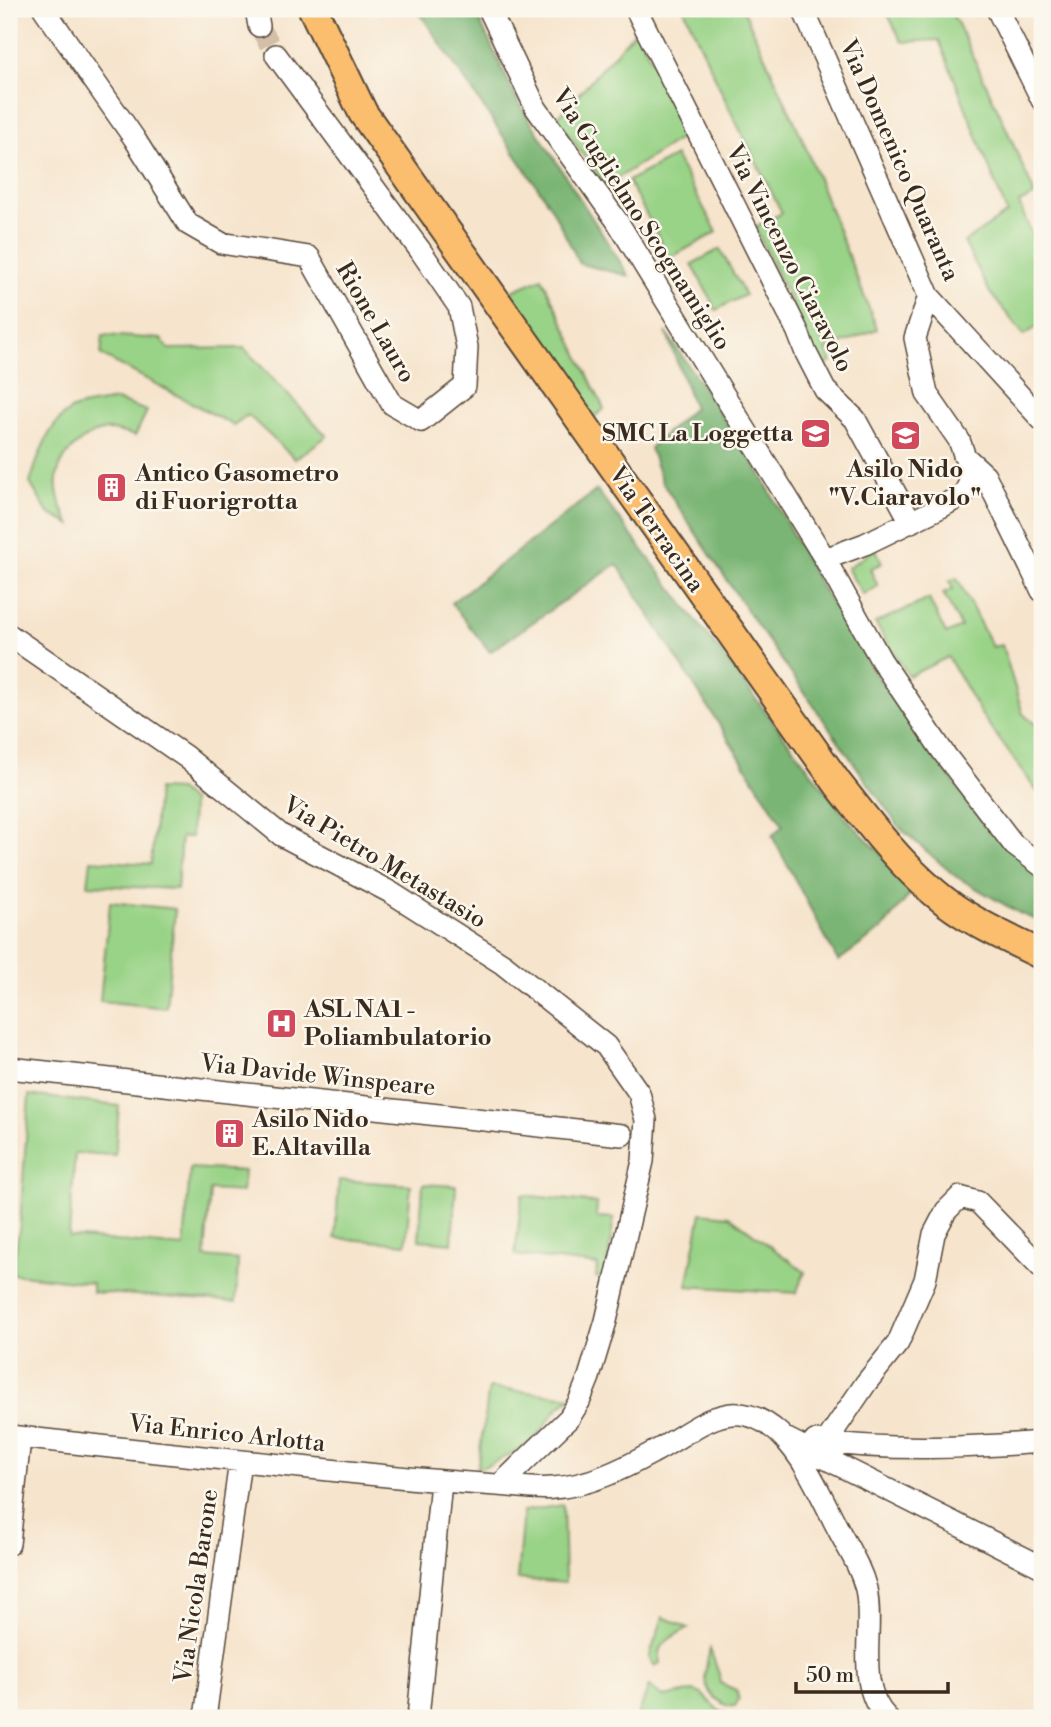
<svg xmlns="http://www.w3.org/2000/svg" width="1051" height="1727" viewBox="0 0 1051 1727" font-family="'Libre Bodoni',serif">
	<rect width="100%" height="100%" fill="#fbf7ec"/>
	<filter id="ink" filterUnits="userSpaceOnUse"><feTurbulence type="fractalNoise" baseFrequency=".0143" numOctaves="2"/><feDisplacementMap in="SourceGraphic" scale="14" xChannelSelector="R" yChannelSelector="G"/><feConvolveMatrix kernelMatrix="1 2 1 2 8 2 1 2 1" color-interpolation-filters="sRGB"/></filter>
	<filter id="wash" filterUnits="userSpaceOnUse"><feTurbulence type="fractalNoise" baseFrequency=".00686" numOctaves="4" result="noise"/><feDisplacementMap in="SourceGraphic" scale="28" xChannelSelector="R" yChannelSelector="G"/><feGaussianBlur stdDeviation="1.57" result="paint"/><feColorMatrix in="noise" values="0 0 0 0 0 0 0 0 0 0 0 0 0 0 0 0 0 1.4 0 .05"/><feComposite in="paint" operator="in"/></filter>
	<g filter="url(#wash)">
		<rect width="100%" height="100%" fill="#f6e4cc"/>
		<path fill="#99d387" stroke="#6a7e52" stroke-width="2" d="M684,9h59l59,129 75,191 -51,21 6,12 -11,4 -66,-139 27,-14 -52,-103z
			M885,9h63l10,15 45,97 30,69 1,6 -15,7 23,57v64l-18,11 -34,-42 -26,-51 43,-29 -68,-173 -37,2z
			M636,30l53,103 -84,53 -48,-68z
			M675,156l42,76 -47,26 -42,-77z
			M720,249l25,46 -29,15 -24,-46z
			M542,278l62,131 -10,8 -84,-125z
			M103,335l58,4 8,10 75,-1 83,88 -32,23 -47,-44 -15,10 -132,-70z
			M116,400l31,11 -12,25c-8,-2 -18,-6 -26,-6 -13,1 -26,8 -34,16 -26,23 -21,52 -4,79l-23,-12 -18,-30c7,-24 19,-62 43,-74 12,-6 30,-6 43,-9z
			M876,549l6,14 -12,6 8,17 -15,9 -16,-27z
			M957,578l35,69 10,-2 21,69 19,16v68l-61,-84 -33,-57 -39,19 -34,-53 54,-24 17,35 15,-7 -18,-34 10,-4 -4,-8z
			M158,789l21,1 13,12 -1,35h-10l-4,52 -89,-4 3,-25 60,4z
			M110,902l65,7 -9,99 -66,-7z
			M29,1095l90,11 -4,49 -40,-2 -6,84 115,10 6,-79 54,3 -2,21 -32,-2 -5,67 33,3 -2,42 -144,-10v-9l-80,-9 8,-50z
			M339,1180l72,5 -5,59 -71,-6z
			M423,1184l33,2 -4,57 -33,-3z
			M522,1195l75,8 -1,14 18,1 -9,61 -9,-2 2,-12 -83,-10z
			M701,1213l28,3 76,56 -9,21 -109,-7z
			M489,1388l85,9c-19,8 -25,26 -38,40 -15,15 -40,24 -59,33z
			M563,1505l2,78 -48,-4 6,-68z
			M663,1617l25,11c-15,9 -31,13 -28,35l-5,3 -6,-8z
			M710,1649l10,28v6l16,7 3,9 -4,7c-7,1 -10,-1 -16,-5 -20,-12 -14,-32 -9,-52z
			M649,1686l15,11 30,-6 8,3 16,16 18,8h-99z"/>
		<path fill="#7ab574" stroke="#5a7049" stroke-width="2" d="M417,9h57l43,91 112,176 -49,-12 -29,-57z
			M666,332l94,141 56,105 54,88 119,165 53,44v47l-21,-8 -66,-38 -56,-49 -147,-209 -90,-136 -12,-34 44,-40z
			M597,490l250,329 68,69 -33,41 -44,32 -66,-125 11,-11 -166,-261 -127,88 -39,-49z"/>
	</g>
	<g filter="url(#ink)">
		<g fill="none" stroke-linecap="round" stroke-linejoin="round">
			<path stroke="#d1bfa9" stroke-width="21" stroke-dasharray="21 10" stroke-linecap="butt" d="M259,26l17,29"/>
			<defs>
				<path id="minor" d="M44,9l90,129 54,86 33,19 88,14 83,147 29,17 44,-35 2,-39 -8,-40 -39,-57 -144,-195
					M256,9l3,17
					M489,9l47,99 81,113 208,338 56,101 62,92 71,93 28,21
					M636,9l161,321 9,23 19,37 30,29 56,103
					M803,9l126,287 113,124
					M997,9l45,91
					M964,456l21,19 57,116
					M825,559l40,-15 76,-37 23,-13 5,-10 1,-13 -11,-31 -32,-46 -12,-56 14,-42
					M9,635l177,122 95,78 109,57 113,72 103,82 33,47 7,27 -3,41 -37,160 -17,56 -10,25 -10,16 -69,67
					M9,1068l613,67
					M9,1436c116,13 233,25 349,37 47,5 93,9 139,12 18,1 38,5 56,3 35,-2 68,-18 99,-35 45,-23 79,-64 128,-19 26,25 42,64 58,95 11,21 22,37 28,60 9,41 -12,95 21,129
					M787,1439l255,128
					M815,1441c76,10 152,7 227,1
					M826,1442l40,-59 32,-40 27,-63 9,-46 12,-23 14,-14 18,5 64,66
					M9,1544l11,-106
					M205,1718l35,-257
					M418,1718l23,-236"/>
				<path id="major" d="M313,9l50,104 475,671c30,38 60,78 97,109 31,27 71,44 107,62"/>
			</defs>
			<use href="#minor" stroke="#574638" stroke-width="24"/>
			<use href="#major" stroke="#574638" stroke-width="32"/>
			<use href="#minor" stroke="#fff" stroke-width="21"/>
			<use href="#major" stroke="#fbbe6e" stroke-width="28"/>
		</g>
	</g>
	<defs>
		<symbol id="school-square" viewBox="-11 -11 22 22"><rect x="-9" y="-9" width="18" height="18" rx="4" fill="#d1495b" stroke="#fbf7ec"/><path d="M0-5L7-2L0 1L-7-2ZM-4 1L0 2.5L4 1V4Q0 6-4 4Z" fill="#fff"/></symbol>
		<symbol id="building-square" viewBox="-11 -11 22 22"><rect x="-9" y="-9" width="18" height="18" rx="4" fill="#d1495b" stroke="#fbf7ec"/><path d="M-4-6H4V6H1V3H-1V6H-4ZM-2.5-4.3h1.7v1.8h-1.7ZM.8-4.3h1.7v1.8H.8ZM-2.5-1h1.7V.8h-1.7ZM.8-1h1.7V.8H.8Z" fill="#fff"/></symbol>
		<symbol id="hospital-square" viewBox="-11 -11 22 22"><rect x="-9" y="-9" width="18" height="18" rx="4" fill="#d1495b" stroke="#fbf7ec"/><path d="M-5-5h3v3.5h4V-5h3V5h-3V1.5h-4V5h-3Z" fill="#fff"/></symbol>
	</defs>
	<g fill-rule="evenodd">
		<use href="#school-square" x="798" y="416" width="35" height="35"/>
		<use href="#school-square" x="888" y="418" width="35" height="35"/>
		<use href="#building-square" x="94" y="470" width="35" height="35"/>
		<use href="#hospital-square" x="264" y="1006" width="35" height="35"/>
		<use href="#building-square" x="212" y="1116" width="35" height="35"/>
	</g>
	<g text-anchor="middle" stroke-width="5" stroke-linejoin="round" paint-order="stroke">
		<g font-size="24" fill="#3b2a1e" stroke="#fbf7ec">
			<text transform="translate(900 160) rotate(66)" y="8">Via Domenico Quaranta</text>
			<text transform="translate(642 219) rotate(57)" y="8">Via Guglielmo Scognamiglio</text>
			<text transform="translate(790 258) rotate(63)" y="8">Via Vincenzo Ciaravolo</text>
			<text transform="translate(376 322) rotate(60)" y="8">Rione Lauro</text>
			<text transform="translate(657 529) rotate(55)" y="8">Via Terracina</text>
			<text transform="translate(385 862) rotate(31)" y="8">Via Pietro Metastasio</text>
			<text transform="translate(318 1075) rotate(6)" y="8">Via Davide Winspeare</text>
			<text transform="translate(227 1433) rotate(6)" y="8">Via Enrico Arlotta</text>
			<text transform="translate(196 1586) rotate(-82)" y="8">Via Nicola Barone</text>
		</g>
		<g font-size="24" font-weight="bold" fill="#3b2a1e" stroke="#fbf7ec" text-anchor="start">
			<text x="793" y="441" text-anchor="end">SMC La Loggetta</text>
			<text x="905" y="477" text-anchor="middle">Asilo Nido<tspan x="905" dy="28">"V.Ciaravolo"</tspan></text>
			<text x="135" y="481">Antico Gasometro<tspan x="135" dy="28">di Fuorigrotta</tspan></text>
			<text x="304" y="1017">ASL NA1 -<tspan x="304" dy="28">Poliambulatorio</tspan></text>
			<text x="252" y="1127">Asilo Nido<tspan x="252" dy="28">E.Altavilla</tspan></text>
		</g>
	</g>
	<rect width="1051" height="1727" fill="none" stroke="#fbf7ec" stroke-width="35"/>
	<path d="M796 1682v10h152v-10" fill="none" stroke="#3b2a1e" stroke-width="3.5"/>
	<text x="806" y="1682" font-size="21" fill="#3b2a1e" stroke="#fbf7ec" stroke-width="5" paint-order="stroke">50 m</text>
</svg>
